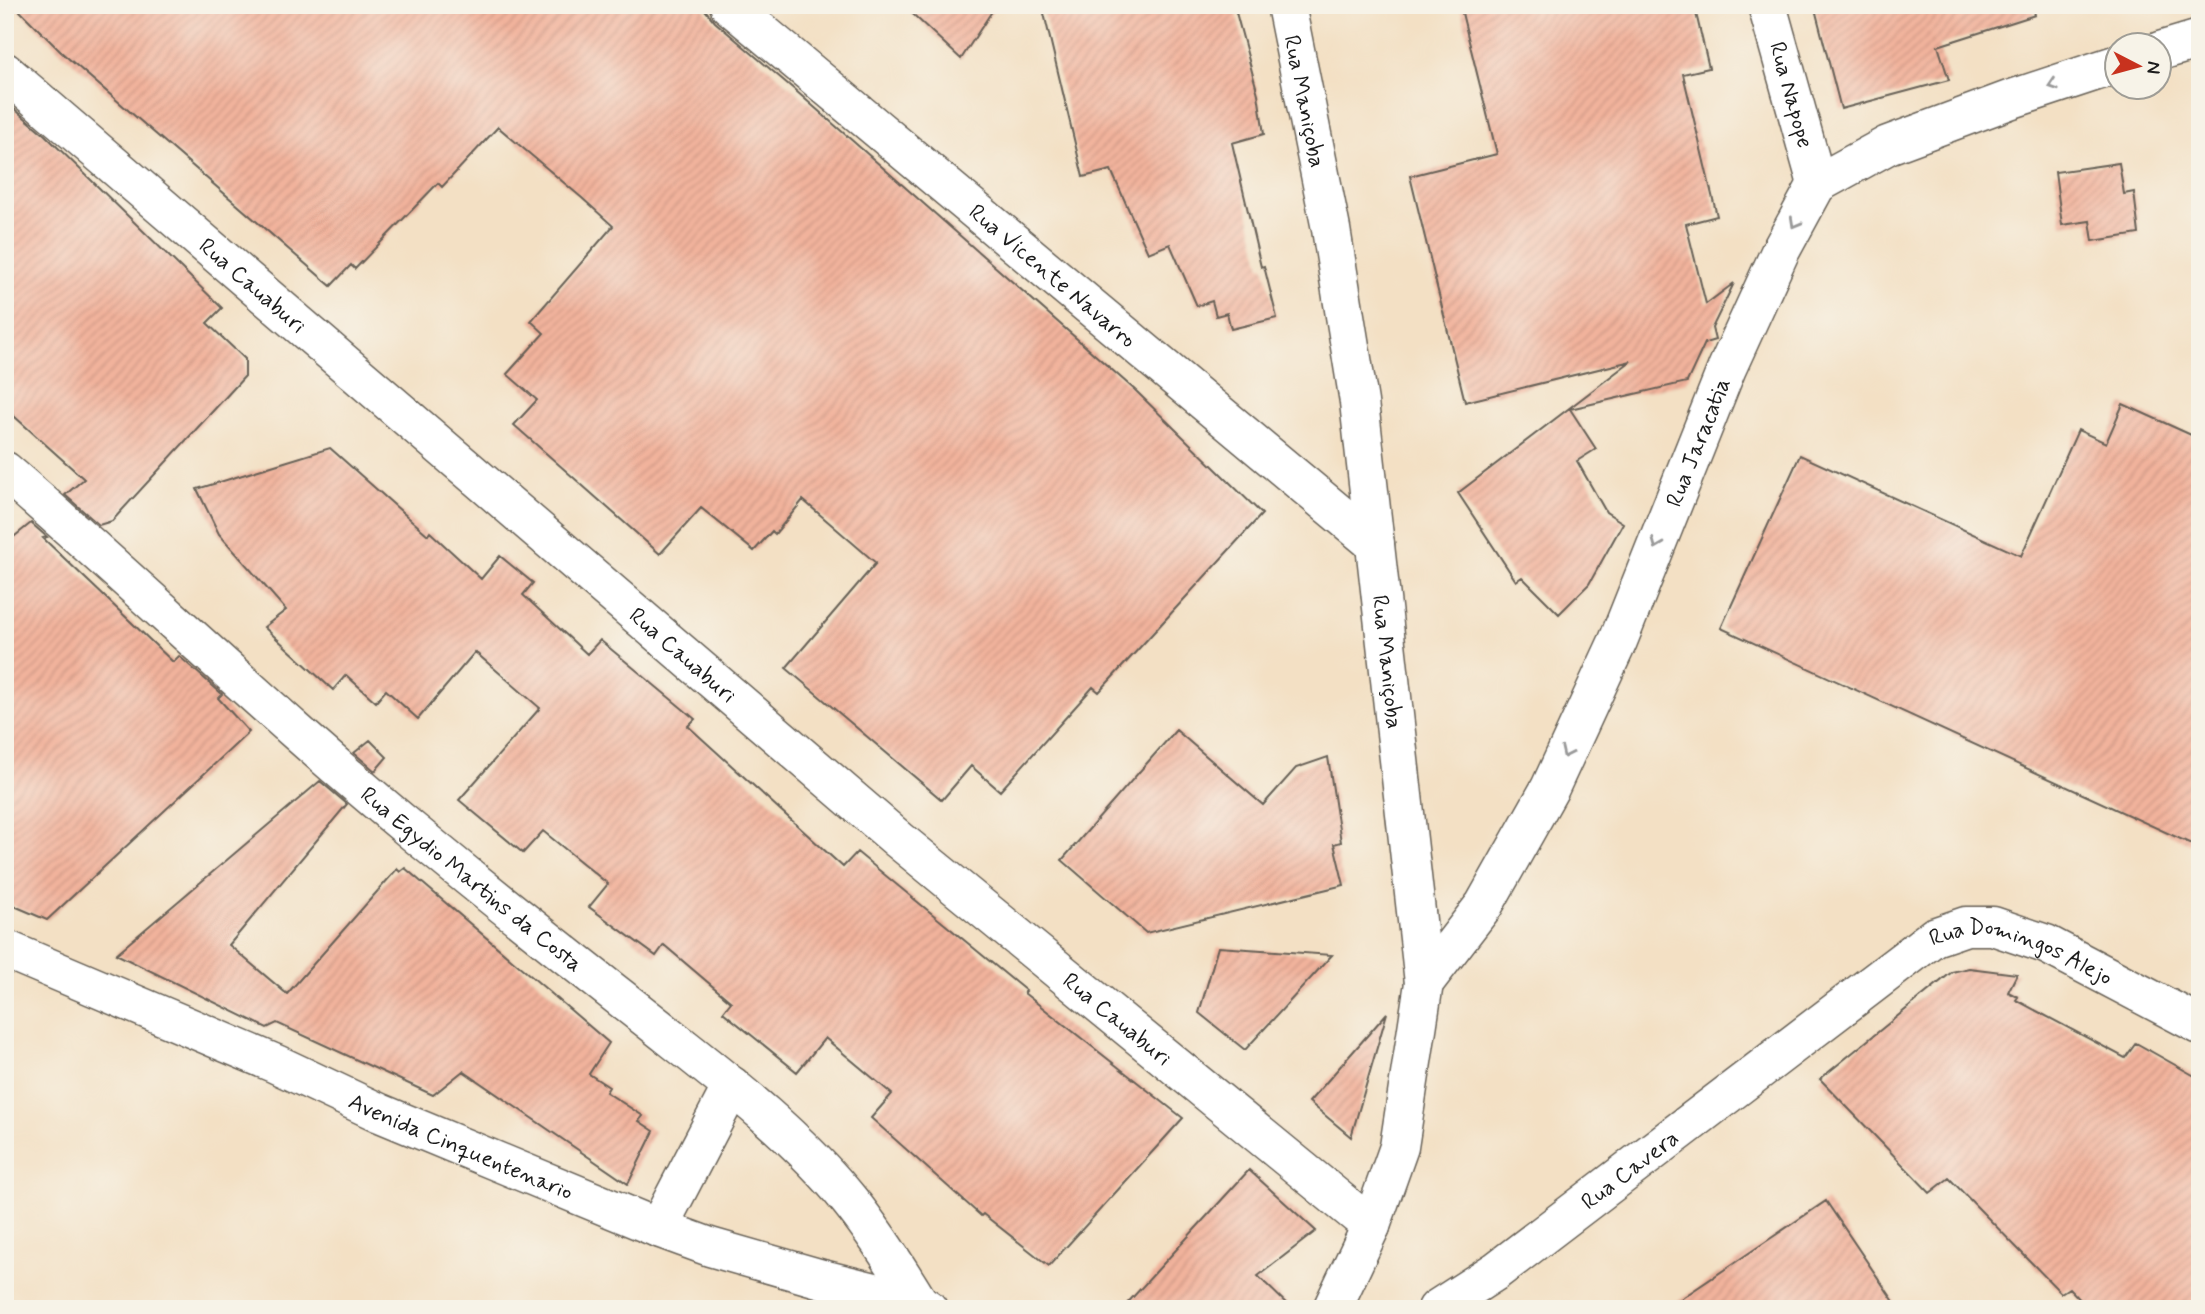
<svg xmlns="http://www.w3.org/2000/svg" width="2205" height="1314" viewBox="0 0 2205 1314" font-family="Mynerve,sans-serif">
	<defs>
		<pattern id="building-hatch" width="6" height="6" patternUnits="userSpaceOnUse" patternTransform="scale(1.75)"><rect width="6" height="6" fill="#f2b39c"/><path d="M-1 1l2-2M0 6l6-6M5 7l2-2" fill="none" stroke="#cf9986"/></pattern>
	</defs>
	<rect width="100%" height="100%" fill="#f7f3e8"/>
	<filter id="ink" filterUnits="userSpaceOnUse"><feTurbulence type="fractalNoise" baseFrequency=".0143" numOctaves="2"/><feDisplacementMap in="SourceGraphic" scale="14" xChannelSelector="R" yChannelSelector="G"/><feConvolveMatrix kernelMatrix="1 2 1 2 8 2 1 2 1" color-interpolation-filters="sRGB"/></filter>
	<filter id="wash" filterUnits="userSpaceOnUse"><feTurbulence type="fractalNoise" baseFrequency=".00686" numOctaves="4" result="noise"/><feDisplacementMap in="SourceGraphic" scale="28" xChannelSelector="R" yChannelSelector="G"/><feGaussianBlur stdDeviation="1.57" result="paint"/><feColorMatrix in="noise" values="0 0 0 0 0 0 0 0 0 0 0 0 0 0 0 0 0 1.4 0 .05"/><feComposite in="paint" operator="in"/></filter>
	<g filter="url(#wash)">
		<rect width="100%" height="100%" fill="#f3e0c4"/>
		<g id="blocks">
			<path fill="url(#building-hatch)" d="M14,5h687l14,17 81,69 340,300 126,123 -163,178 -6,-5 -93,104 -29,-25 -29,34 -156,-132 90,-105 -73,-63 -28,34 -3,-3 -18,20 -53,-43 -41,46 -146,-129 23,-25 -30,-26 37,-41 -13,-12 82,-95 -31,-28 -84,-71 -56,60 -4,-4 -83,86 -4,-4 -20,21 -270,-234z
				M903,5h93l-35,54z
				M1042,5h192l24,89 6,40 -32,9 29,124 3,-1 13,52 -46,11 -4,-16 -11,3 -4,-15 -15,5 -27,-62 -22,9 -37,-83 -28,7z
				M1460,5h234l15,63 -26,6 34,142 -31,8 20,80 28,-21 -22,45 3,12 -10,3 -18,39 -117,27 26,40 -19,12 29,51 17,11 -34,61 -30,30 -37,-37 -6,4 -58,-88 173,-132 -166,41 -55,-226 87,-22z
				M1814,5h219l2,10 -97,31 11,34 -108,29z
				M5,101l40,34 177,173 -15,15 38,36v17l-133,145 -13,4 -34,-30 19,-16 -79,-71z
				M2119,163l5,31 10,-2 5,42 -46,7 -3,-20 -28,4 -7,-53z
				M2123,404l77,35v409l-479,-220 79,-173 221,101 57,-126 28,13z
				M330,448l98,87 2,-3 51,47 19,-23 33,27 -10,12 64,59 13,-14 95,79 -7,7 155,141 14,-15 169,139 -2,2 159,125 -134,148 -66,-52 -2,2 -110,-98 21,-24 -67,-56 -28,34 -74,-60 8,-10 -67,-57 -8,11 -67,-49 19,-23 -65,-53 -20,22 -64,-53 81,-92 -65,-56 -57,67 -32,-29 -10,12 -30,-27 -13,15 -69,-63 22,-17 -67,-76 -22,-45z
				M31,523l16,14 -4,1 130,124 6,-6 43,38 -4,4 31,34 -202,188 -42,-18v-358z
				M1176,730l87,75 33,-37 32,-11 13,85 -7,2 10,41 -198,48 -84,-73z
				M370,740l17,17 -12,14 -21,-18z
				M320,781l27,23 -118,141 58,49 110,-125 3,3 5,-4 204,175 -20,31 20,13 -3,5 37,24 -4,5 15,10 -26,53 -165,-113 -30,24 -156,-72 -10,5 -151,-74z
				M1218,947l114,8 -87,95 -46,-37z
				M1969,968l48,6 -9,18 10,5 -2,3 109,58 11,-15 64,36v230h-111l-20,-21 -8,5 -112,-115 -19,15 -110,-114 132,-107z
				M1387,1013l-36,124 -42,-35z
				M1249,1170l67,61 -58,45 34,33h-170z
				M1826,1201l73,108h-233z"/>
		</g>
	</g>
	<g filter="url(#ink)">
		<use href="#blocks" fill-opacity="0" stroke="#676157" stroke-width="2"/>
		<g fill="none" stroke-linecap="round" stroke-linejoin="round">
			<defs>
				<g id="minor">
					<path id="s1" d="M729,5l646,539"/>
					<path id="s2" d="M1767,5l50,179"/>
					<path d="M2160,51l40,-12"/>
					<path id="s3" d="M5,72l894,768 472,386"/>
					<path id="s4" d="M5,471c137,118 267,244 406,359 79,65 158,128 239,191 68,54 144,111 199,179 26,32 48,67 70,103"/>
					<path id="s5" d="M5,949l271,115 104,49 278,115 52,19 112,32 97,24 9,6"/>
					<path id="s6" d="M1424,983l60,-78 66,-117 68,-147 109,-273 53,-116 37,-68 71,-39 121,-45 109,-36"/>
					<path d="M658,1228l74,-142"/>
					<path id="s7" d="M1437,1309l59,-38 438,-334 32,-11h27l53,18 154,81"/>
				</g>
				<g id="tertiary">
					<path id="s8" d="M1286,5l45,224 28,173 65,581 -25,164 -28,79 -39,83"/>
				</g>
			</defs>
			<use href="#minor" stroke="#676157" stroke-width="41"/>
			<use href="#tertiary" stroke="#676157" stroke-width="41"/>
			<use href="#minor" stroke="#fff" stroke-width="38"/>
			<use href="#tertiary" stroke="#fff" stroke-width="38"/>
		</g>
		<defs><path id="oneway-chevron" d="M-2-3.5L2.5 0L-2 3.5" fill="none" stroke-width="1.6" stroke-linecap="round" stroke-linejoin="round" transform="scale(1.75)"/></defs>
		<g stroke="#999">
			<use href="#oneway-chevron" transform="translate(2053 85) rotate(162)"/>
			<use href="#oneway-chevron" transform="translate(1795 223) rotate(119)"/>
			<use href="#oneway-chevron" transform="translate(1657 544) rotate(112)"/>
			<use href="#oneway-chevron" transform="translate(1566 753) rotate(115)"/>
		</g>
	</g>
	<g text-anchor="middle" stroke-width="5" stroke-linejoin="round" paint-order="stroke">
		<g font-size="23" fill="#1c1c1c" stroke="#f7f3e8">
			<text dy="8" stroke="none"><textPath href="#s2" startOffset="93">Rua Napope</textPath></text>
			<text dy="8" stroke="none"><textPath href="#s8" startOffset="98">Rua Maniçoba</textPath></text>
			<text dy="8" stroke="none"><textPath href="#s1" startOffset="422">Rua Vicente Navarro</textPath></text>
			<text dy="8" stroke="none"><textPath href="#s3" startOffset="327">Rua Cauaburi</textPath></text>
			<text dy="8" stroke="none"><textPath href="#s6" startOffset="609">Rua Jaracatia</textPath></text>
			<text dy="8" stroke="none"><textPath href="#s3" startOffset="894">Rua Cauaburi</textPath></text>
			<text dy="8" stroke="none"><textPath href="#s8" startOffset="665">Rua Maniçoba</textPath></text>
			<text dy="8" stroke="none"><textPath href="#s4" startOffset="620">Rua Egydio Martins da Costa</textPath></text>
			<text dy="8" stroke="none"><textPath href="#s7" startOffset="714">Rua Domingos Alejo</textPath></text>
			<text dy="8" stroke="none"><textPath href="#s3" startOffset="1461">Rua Cauaburi</textPath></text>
			<text dy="8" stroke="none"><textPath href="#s5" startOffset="497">Avenida Cinquentenario</textPath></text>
			<text dy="8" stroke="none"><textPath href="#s7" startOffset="238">Rua Cavera</textPath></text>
		</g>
	</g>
	<rect width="2205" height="1314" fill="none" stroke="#f7f3e8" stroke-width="28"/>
	<g transform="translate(2138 66) rotate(96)"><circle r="33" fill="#f7f3e8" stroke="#9f9d96" stroke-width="2"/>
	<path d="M0-5L12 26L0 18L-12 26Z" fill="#c8321e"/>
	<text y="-10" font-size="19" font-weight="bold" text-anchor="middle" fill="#1c1c1c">N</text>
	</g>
</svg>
